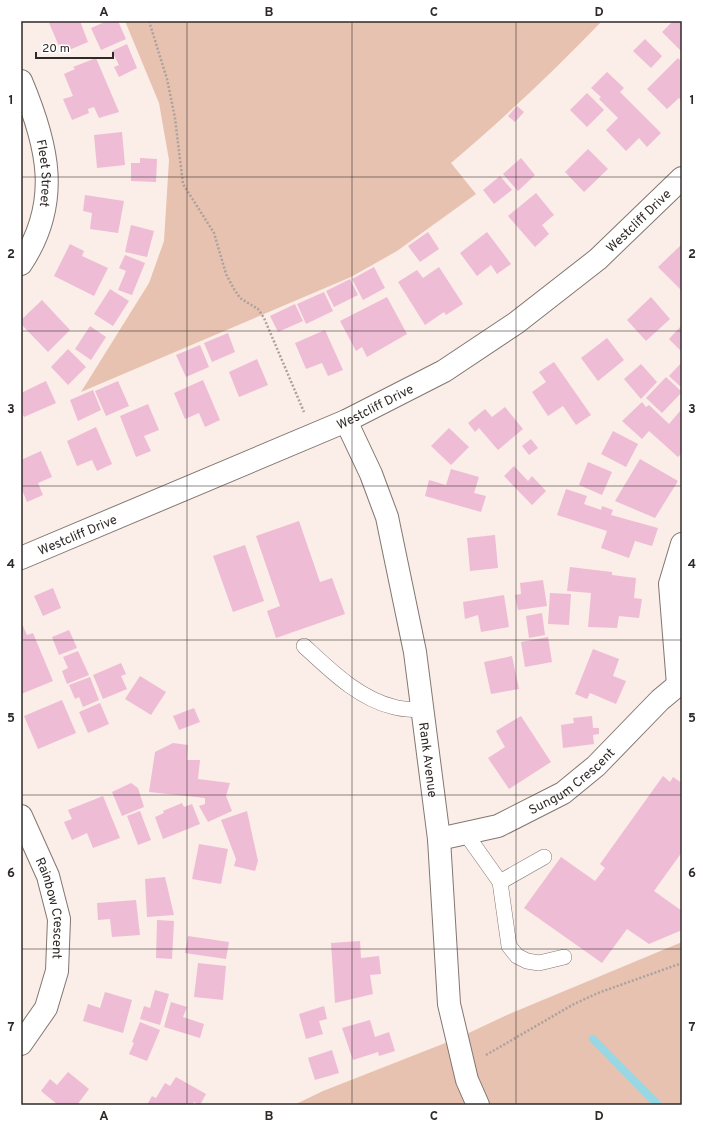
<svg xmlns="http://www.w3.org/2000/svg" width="703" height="1126" viewBox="0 0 703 1126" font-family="Overpass,sans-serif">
	<rect width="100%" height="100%" fill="#fbede7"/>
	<path fill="#e8c2b0" d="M125,21h477c-48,50 -98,97 -151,142l25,31 -79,57 -46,26 -270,115 68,-109 15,-42 5,-81 -10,-57z
		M682,942v163h-388l29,-14 135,-53 49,-23z"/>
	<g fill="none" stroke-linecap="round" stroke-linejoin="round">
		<path stroke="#97d8e4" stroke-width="8" d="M593,1039l65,66"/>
	</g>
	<path fill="#efbcd5" d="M54,21h26l8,21 -26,11 -13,-30z
		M107,21h11l8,18 -25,11 -10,-22z
		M673,21h9v31l-20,-20z
		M645,39l17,17 -11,12 -18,-17z
		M127,44l10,24 -18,9 -5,-10 5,-2 -7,-14z
		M96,58l23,54 -20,6 -5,-11 -6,2 1,4 -17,7 -9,-21 10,-3 -9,-22 11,-5 -2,-2z
		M678,58l4,4v39l-3,-3 -12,11 -20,-20z
		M607,72l17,16 -4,4 41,41 -14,14 -8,-9 -13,13 -20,-21 12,-12 -19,-19 2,-2 -10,-9z
		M587,93l17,17 -17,17 -17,-17z
		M517,106l7,6 -9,10 -7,-6z
		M122,132l3,33 -28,3 -3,-33z
		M588,149l20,20 -24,23 -19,-20z
		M140,158l17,1 -1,23 -25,-1v-18h9z
		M521,158l14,17 -17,16 -15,-17z
		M500,176l12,14 -18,14 -11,-14z
		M536,193l18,22 -12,10 7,9 -14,13 -27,-31z
		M85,195l39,6 -6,32 -28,-4 2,-16 -9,-2z
		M131,225l23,6 -7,26 -22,-5z
		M428,232l11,17 -19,13 -12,-16z
		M487,232l24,32 -14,10 -6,-9 -14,11 -17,-23z
		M70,244l14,7 -2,5 26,12 -14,28 -40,-20z
		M682,244v47l-24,-24z
		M125,255l20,8 -13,32 -14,-5 8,-19 -7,-3z
		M374,267l11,21 -22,12 -11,-21z
		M439,267l24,37 -17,11 -2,-3 -19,13 -27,-43 19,-12 6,8z
		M350,279l8,16 -24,12 -8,-16z
		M110,289l19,12 -16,25 -19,-12z
		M324,292l9,19 -27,13 -9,-20z
		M387,297l20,37 -40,23 -5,-10 -6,4 -16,-30z
		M651,297l19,22 -24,22 -19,-21z
		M42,300l28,30 -22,22 -27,-28v-4z
		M295,304l8,17 -25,11 -8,-16z
		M682,325v27l-13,-13z
		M90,326l16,11 -15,23 -16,-11z
		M325,330l18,40 -15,6 -6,-13 -16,6 -11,-26z
		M228,333l7,19 -23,10 -8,-19z
		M607,338l17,22 -26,21 -17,-23z
		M200,345l9,22 -23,10 -10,-22z
		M68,349l18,18 -18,18 -17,-18z
		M257,359l11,26 -29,12 -10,-25z
		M554,362l37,53 -15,10 -13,-19 -15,10 -16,-24 14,-10 -7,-10z
		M682,362v26l-13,-12z
		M641,364l16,18 -16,17 -17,-20z
		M666,377l16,15 -20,21 -16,-15z
		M203,380l17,40 -15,7 -6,-14 -14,6 -11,-26z
		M46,381l10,22 -32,14 -3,-5v-19z
		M118,381l11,25 -23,10 -11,-25z
		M93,390l8,20 -23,11 -8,-21z
		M642,402l4,5 3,-2 20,19 11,-13 2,2v40l-4,4 -29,-26 -7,8 -20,-18z
		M148,404l11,26 -15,6 7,15 -15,6 -16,-41z
		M505,407l18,22 -25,21 -19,-22 -4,4 -7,-9 17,-14 7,8z
		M96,427l16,37 -15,7 -5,-11 -15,6 -10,-25z
		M449,428l20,19 -18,18 -20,-19z
		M613,431l25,13 -12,23 -25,-13z
		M531,439l7,9 -9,7 -7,-9z
		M41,451l11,26 -14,6 5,12 -16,7 -4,-10 -2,1v-33z
		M640,459l38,22 -23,37 -40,-17z
		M588,462l24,10 -10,23 -23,-10z
		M514,466l14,15 4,-5 14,15 -14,14 -28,-29z
		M451,469l28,8 -5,16 12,3 -5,16 -56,-16 4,-16 17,5z
		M566,489l21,7 -3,8 17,6 1,-4 11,4 -2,5 47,13 -6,18 -17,-5 -6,17 -28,-10 6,-17 -50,-16z
		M299,521l21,61 12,-4 13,36 -69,24 -9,-27 13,-5 -24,-70z
		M495,535l3,33 -28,3 -3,-33z
		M245,545l19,56 -31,11 -20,-56z
		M570,567l42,5v3l24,3 -2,20 8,1 -3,19 -20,-2 -2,12 -29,-1 3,-34 -24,-2z
		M543,580l4,26 -29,4 -3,-15 6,-1 -1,-11z
		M53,588l8,20 -18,8 -9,-20z
		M550,593l21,1 -2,31 -21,-1z
		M504,595l5,32 -28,5 -3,-17 -13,4 -2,-17z
		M542,613l3,22 -16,3 -3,-22z
		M23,626l4,9 6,-2 20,48 -32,13v-67z
		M69,630l8,18 -18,7 -7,-18z
		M548,637l4,25 -27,5 -4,-25z
		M593,649l26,10 -6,17 13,5 -10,23 -26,-11 -3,6 -12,-5z
		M78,651l11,24 -22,9 -5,-13 6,-3 -5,-11z
		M512,656l7,33 -28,5 -7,-32z
		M121,663l5,11 -5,2 6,13 -24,10 -10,-24z
		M140,676l26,16 -15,23 -26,-16z
		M90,677l9,23 -16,7 -4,-10 -4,2 -6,-14z
		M62,700l14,33 -38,16 -14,-33z
		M100,703l9,21 -21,9 -9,-21z
		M194,708l6,14 -21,8 -6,-14z
		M521,716l30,46 -42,27 -21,-31 17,-11 -9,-16z
		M592,716l1,12h6v6l-6,1 1,9 -31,4 -2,-23 13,-2 -1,-5z
		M173,743l15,2 -1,15h13l-2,19 32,4 -4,13 6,15 -24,11 -9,-16 6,-2v-6l-56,-6 6,-40z
		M663,776l7,6 3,-5 9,6v69l-28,39 28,20v19l-33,14 -22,-15 -25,34 -78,-55 37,-51 34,24 10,-13 -5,-4z
		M131,783l7,5 6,19 -22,9 -10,-24z
		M103,796l17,42 -27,10 -6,-15 -15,7 -8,-18 8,-3 -4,-9z
		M182,803l2,4 8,-3 8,20 -37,15 -8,-22 9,-4 -1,-2z
		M140,811l11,29 -13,5 -11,-29z
		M247,811l11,50 -3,10 -21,-5 2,-7 -15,-39z
		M199,844l29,5 -7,35 -29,-5z
		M165,877l9,38 -27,2 -2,-38z
		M136,900l4,35 -28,2 -2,-18 -12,1 -1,-17z
		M157,920l17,1 -2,38 -16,-1z
		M188,936l41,6 -3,17 -41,-6z
		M360,941l1,17 18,-2 2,18 -11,1 3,19 -38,9 -4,-60z
		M198,963l28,3 -3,34 -29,-3z
		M155,990l14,4 -9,31 -20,-6 4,-13 6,2z
		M105,992l27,8 -9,33 -40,-12 5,-17 12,4z
		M171,1002l16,5 -4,10 21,7 -4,14 -36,-11z
		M324,1006l3,13 -8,2 4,13 -17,5 -7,-25z
		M370,1020l5,17 14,-5 6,19 -16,5 -1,-4 -25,8 -11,-32z
		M140,1022l20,8 -13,31 -18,-7 5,-11 -2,-1z
		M332,1050l7,23 -24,7 -7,-22z
		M68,1072l21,17 -12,16h-19l-17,-14 9,-12 7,6z
		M176,1077l30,17 -6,11 -6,-3 -2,3h-45l5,-9 4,2 9,-15 5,3z"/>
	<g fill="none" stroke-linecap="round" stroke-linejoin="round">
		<defs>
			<path id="lane" d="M304,646c26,24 55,53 90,61 9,3 19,2 28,3
				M466,834l34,48 9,64 8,10 10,5 12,2 25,-6
				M500,882l44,-25"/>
			<g id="street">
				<path id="s1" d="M21,81c27,64 41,121 0,183"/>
				<path id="s2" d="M346,421l25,53 16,43 28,135 24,187 10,165 18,76 11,25"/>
				<path d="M678,685l-8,-101 12,-40"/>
				<path id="s3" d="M21,816l27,60 11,43 -2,52 -11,37 -25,36"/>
				<path id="s4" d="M439,839l59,-13 65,-33 33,-27 64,-66 18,-15 4,1"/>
			</g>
			<g id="secondary">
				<path id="s5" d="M21,558l325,-137 98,-50 72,-48 82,-64 84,-81"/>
			</g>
		</defs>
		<use href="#lane" stroke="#827771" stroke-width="16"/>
		<use href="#street" stroke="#827771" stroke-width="24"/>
		<use href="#secondary" stroke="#827771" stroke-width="24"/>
		<path stroke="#aba19d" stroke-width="2.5" stroke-dasharray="2 2" stroke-linecap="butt" d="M149,21l18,58 8,39 8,66 31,49 12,41 8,15 6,9 18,11 6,9 40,94
			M486,1055l88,-51 24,-11 84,-30"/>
		<use href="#lane" stroke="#fff" stroke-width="15"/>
		<use href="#street" stroke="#fff" stroke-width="22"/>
		<use href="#secondary" stroke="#fff" stroke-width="22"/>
	</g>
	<path fill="none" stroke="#2f2a28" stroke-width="1" stroke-opacity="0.55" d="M187,21v1084M352,21v1084M516,21v1084M21,177h661M21,331h661M21,486h661M21,640h661M21,795h661M21,949h661"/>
	<g text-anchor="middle" stroke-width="3" stroke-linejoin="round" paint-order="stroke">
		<g font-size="13" fill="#2f2a28" stroke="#fff">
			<text dy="5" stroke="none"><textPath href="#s1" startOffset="96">Fleet Street</textPath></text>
			<text dy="5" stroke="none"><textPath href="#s5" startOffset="709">Westcliff Drive</textPath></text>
			<text dy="5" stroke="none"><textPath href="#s5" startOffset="385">Westcliff Drive</textPath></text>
			<text dy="5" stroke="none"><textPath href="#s5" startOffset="61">Westcliff Drive</textPath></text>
			<text dy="5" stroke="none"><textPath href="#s2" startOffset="351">Rank Avenue</textPath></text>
			<text dy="5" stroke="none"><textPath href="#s4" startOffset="147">Sungum Crescent</textPath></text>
			<text dy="5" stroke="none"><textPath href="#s3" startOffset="98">Rainbow Crescent</textPath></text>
		</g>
	</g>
	<rect width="703" height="1126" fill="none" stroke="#ffffff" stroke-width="44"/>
	<path d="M36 52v6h77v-6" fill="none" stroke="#2f2a28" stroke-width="2"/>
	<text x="42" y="52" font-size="12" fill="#2f2a28" stroke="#ffffff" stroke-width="3" paint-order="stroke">20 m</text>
	<rect x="22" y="22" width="659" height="1082" fill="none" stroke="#2f2a28" stroke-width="1.5"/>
	<g font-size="13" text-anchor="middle" font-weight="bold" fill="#2f2a28">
		<text x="104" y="16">A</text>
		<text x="269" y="16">B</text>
		<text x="434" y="16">C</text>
		<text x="599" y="16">D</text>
		<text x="11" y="104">1</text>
		<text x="692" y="104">1</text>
		<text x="11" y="258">2</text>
		<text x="692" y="258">2</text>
		<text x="11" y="413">3</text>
		<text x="692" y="413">3</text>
		<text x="11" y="568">4</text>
		<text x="692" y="568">4</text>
		<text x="11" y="722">5</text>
		<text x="692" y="722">5</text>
		<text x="11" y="877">6</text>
		<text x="692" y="877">6</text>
		<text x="11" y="1031">7</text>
		<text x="692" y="1031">7</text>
		<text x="104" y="1120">A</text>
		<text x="269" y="1120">B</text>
		<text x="434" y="1120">C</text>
		<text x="599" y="1120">D</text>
	</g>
</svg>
